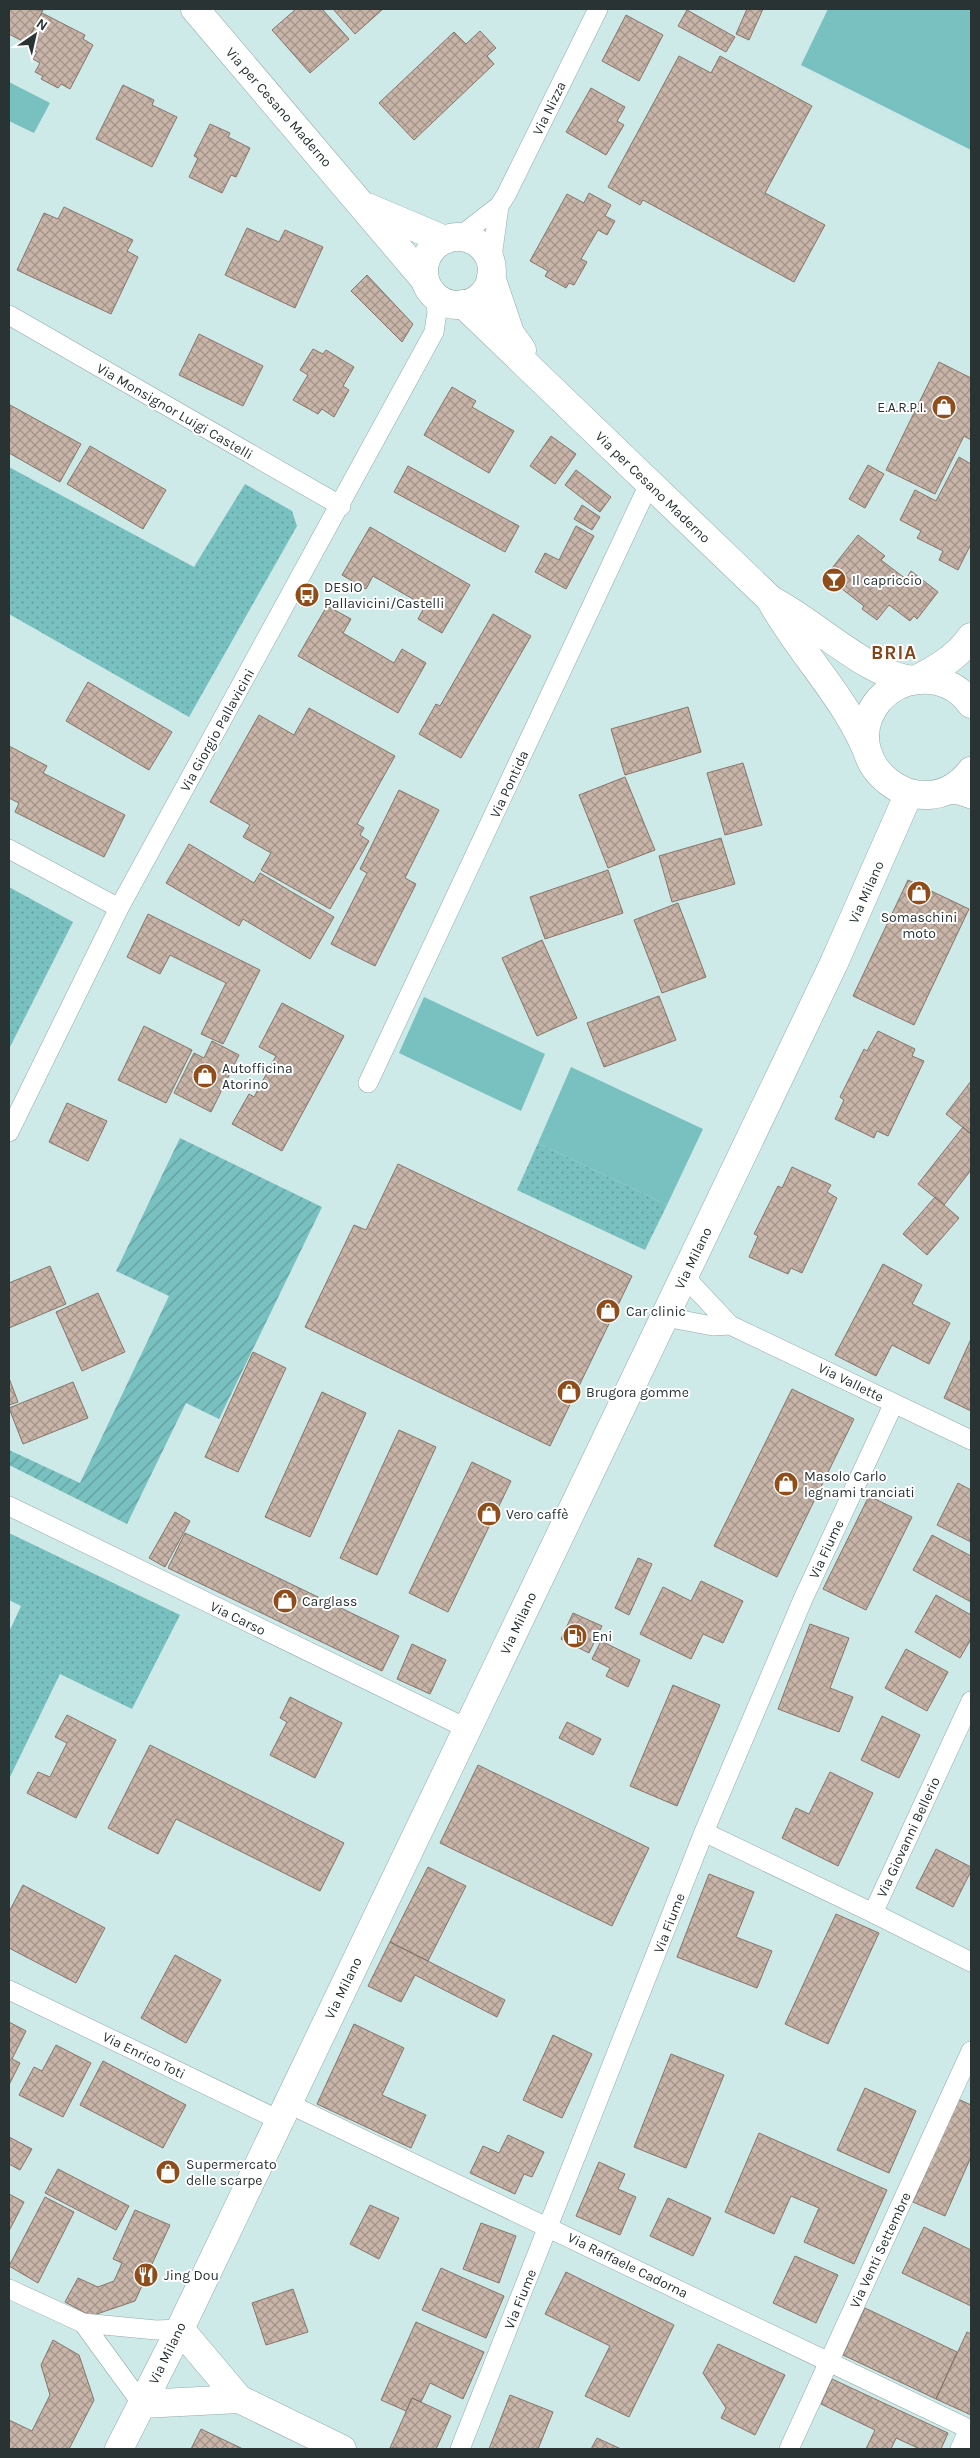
<svg xmlns="http://www.w3.org/2000/svg" width="980" height="2458" viewBox="0 0 980 2458" font-family="Karla,sans-serif">
	<defs>
		<pattern id="park-dots" width="8" height="8" patternUnits="userSpaceOnUse" patternTransform="scale(1.25)"><rect width="8" height="8" fill="#79c0c0"/><path d="M2 2h.1M6 6h.1" fill="none" stroke="#639d9d" stroke-width="1.8" stroke-linecap="round"/></pattern>
		<pattern id="garden-furrows" width="10" height="10" patternUnits="userSpaceOnUse" patternTransform="scale(1.25)"><rect width="10" height="10" fill="#79c0c0"/><path d="M-1 1l2-2M0 10L10 0M9 11l2-2" fill="none" stroke="#639d9d"/></pattern>
		<pattern id="building-cross-hatch" width="8" height="8" patternUnits="userSpaceOnUse" patternTransform="scale(1.25)"><rect width="8" height="8" fill="#c8b4a8"/><path d="M0 0l8 8M0 8l8-8" fill="none" stroke="#a29389"/></pattern>
	</defs>
	<rect width="100%" height="100%" fill="#cde9e8"/>
	<path fill="#79c0c0" d="M828,9h143v141l-170,-85z
		M9,82l41,21 -16,30 -25,-12z
		M424,997l121,57 -24,57 -122,-58z
		M571,1067l132,62 -36,76 -129,-62z"/>
	<path fill="url(#park-dots)" d="M9,467l185,100 51,-83 47,27 5,15 -108,191 -180,-103z
		M9,887l64,35 -64,127z
		M538,1143l129,62 -22,45 -128,-60z
		M9,1533l171,82 -48,94 -72,-35 -51,105v-147l12,-26 -12,-6z"/>
	<path fill="url(#garden-furrows)" d="M180,1138l142,69 -103,212 -33,-16 -59,121 -118,-59v-15l71,33 89,-187 -53,-25z"/>
	<path fill="url(#building-cross-hatch)" stroke="#87756a" d="M9,9l34,1 -17,33 -17,-9z
		M296,9h26l27,30 -39,34 -38,-43z
		M333,9h50l-28,25z
		M747,9h16l-14,31 -13,-6z
		M687,10l48,27 -9,15 -48,-26z
		M42,13l43,22 -2,4 10,6 -23,44 -9,-5 -3,4 -17,-9 2,-3 -8,-4 5,-9 -7,-4 4,-7 -12,-6z
		M626,15l37,20 -24,46 -37,-20z
		M480,31l16,17 -9,8 7,8 -80,76 -35,-37 75,-71 12,12z
		M679,56l32,17 9,-17 92,50 -47,87 60,32 -31,57 -151,-82 -3,5 -32,-18z
		M123,85l31,15 -2,5 25,12 -25,50 -56,-28z
		M591,88l34,19 -8,14 7,4 -18,30 -40,-23z
		M210,124l20,9 -2,4 22,11 -14,29 -5,-2 -9,18 -33,-16 9,-19 -4,-2z
		M589,193l22,12 -6,11 10,5 -8,14 -9,-5 -17,29 6,3 -13,23 -5,-2 -3,5 -21,-12 3,-5 -18,-10 37,-67 17,9z
		M64,207l69,33 -6,11 11,6 -27,57 -94,-44 27,-57 14,6z
		M247,228l32,14 6,-12 38,17 -28,61 -70,-33z
		M367,275l46,49 -11,18 -51,-51z
		M199,334l64,32 -20,40 -64,-31z
		M313,349l10,5 3,-4 28,17 -11,19 6,4 -15,27 -12,-8 -4,5 -25,-14 15,-25 -8,-5z
		M939,362l32,16v62l-7,-4 -29,58 -49,-24z
		M452,387l24,14 -4,6 42,24 -25,42 -65,-38z
		M10,405l71,39 -21,38 -51,-29z
		M551,436l25,18 -21,30 -25,-18z
		M90,446l76,44 -23,39 -76,-45z
		M959,457l12,7v80l-13,26 -19,-10 4,-9 -26,-13 4,-7 -21,-11 15,-30 21,11z
		M868,465l16,9 -19,34 -16,-9z
		M408,466l111,60 -14,26 -111,-60z
		M576,470l35,27 -11,15 -35,-27z
		M582,505l18,12 -8,13 -18,-11z
		M576,526l18,10 -28,53 -31,-17 10,-19 14,7z
		M370,527l100,58 -28,48 -24,-14 7,-13 -52,-30 -7,13 -24,-14z
		M858,535l27,21 -4,4 25,19 5,-8 27,21 -21,27 -3,-3 -4,5 -21,-16 -12,15 -15,-11 2,-3 -22,-17 4,-4 -17,-13z
		M327,606l24,13 -8,14 51,30 8,-14 24,14 -28,50 -100,-57z
		M493,614l38,22 -70,122 -42,-24 17,-30 4,2z
		M88,682l84,50 -23,38 -83,-49z
		M688,707l13,45 -76,23 -14,-46z
		M309,708l86,48 -38,68 7,4 -4,7 9,6 -39,68 -69,-39 10,-17 -28,-16 7,-12 -40,-23 49,-87 35,20z
		M9,746l38,20 -4,7 82,42 -21,42 -89,-45 4,-9 -10,-5z
		M743,763l19,62 -37,10 -18,-62z
		M625,777l30,73 -47,18 -29,-73z
		M399,790l40,20 -34,68 11,6 -41,82 -44,-22 36,-71 -7,-4z
		M721,838l14,46 -63,18 -13,-46z
		M189,844l65,39 6,-10 74,44 -24,42 -67,-40 -4,7 -73,-43z
		M608,870l15,43 -78,26 -15,-42z
		M908,880l61,29 -55,116 -61,-29z
		M678,903l28,74 -44,16 -28,-73z
		M148,914l112,56 -37,74 -22,-10 25,-51 -56,-28 -10,19 -33,-17z
		M542,940l35,78 -40,18 -35,-78z
		M659,996l17,44 -72,27 -17,-44z
		M282,1003l62,33 -62,115 -50,-27 17,-30 5,3 22,-41 -17,-9z
		M144,1026l48,24 -26,53 -48,-23z
		M878,1031l37,18 -3,7 12,5 -36,75 -11,-5 -3,7 -39,-19 9,-19 -4,-3 24,-48 3,2z
		M212,1041l27,14 -28,57 -37,-19 20,-40 10,5z
		M971,1081v53l-25,-20z
		M67,1103l40,18 -19,40 -39,-19z
		M963,1127l8,7v36l-27,35 -26,-21z
		M398,1164l234,112 -82,170 -245,-119 49,-102 12,5z
		M792,1167l39,18 -4,7 10,6 -35,75 -11,-5 -3,6 -39,-17 9,-21 -4,-2 24,-48 4,2z
		M935,1197l24,21 -32,37 -24,-21z
		M883,1264l39,21 -10,19 38,19 -21,41 -37,-19 -16,31 -41,-21z
		M50,1266l16,38 -57,24v-45z
		M98,1293l27,59 -43,19 -26,-59z
		M971,1339v72l-27,-13z
		M253,1352l33,16 -48,104 -33,-15z
		M9,1378l9,24 -9,3z
		M73,1382l15,36 -65,26 -14,-36z
		M792,1389l62,30 -77,158 -63,-31z
		M322,1392l44,21 -56,124 -45,-20z
		M399,1430l37,17 -59,128 -37,-17z
		M472,1462l39,19 -63,131 -39,-19z
		M958,1483l13,7v52l-34,-17z
		M869,1496l43,21 -46,93 -43,-21z
		M175,1512l15,9 -25,46 -16,-9z
		M185,1533l214,103 -17,35 -214,-103z
		M932,1535l39,21v46l-58,-32z
		M638,1558l14,6 -23,51 -14,-7z
		M701,1581l42,20 -20,42 -20,-9 -12,25 -51,-25 23,-47 28,14z
		M936,1595l35,20v24l-11,19 -45,-26z
		M573,1613l29,13 -13,27 -28,-14z
		M810,1624l39,14 -19,50 23,9 -14,35 -61,-23z
		M601,1641l39,19 -12,27 -22,-11 4,-8 -18,-9z
		M412,1644l34,16 -16,34 -33,-15z
		M906,1649l42,23 -21,39 -42,-23z
		M673,1685l47,20 -43,101 -47,-20z
		M290,1697l52,26 -27,55 -45,-23 17,-33 -7,-4z
		M67,1715l49,25 -40,78 -49,-25 11,-21 12,5 17,-34 -12,-6z
		M882,1716l38,19 -21,43 -38,-18z
		M567,1722l34,17 -8,16 -34,-17z
		M150,1745l194,98 -24,48 -144,-72 -18,35 -50,-26z
		M478,1765l171,83 -37,78 -172,-83z
		M830,1772l43,21 -35,73 -56,-28 14,-30 13,6z
		M936,1849l35,18v4l-18,36 -37,-19z
		M428,1867l38,19 -38,75 -38,-19z
		M709,1874l45,18 -18,45 36,14 -15,37 -80,-31z
		M23,1885l82,43 -29,55 -67,-35v-36z
		M836,1914l43,19 -51,111 -43,-20z
		M390,1942l115,58 -8,17 -82,-42 -14,27 -33,-16z
		M175,1955l46,25 -35,63 -45,-25z
		M9,2022l17,9 -14,28 8,4 -11,22z
		M354,2024l50,24 -22,47 44,20 -15,33 -94,-44z
		M553,2035l39,19 -30,64 -39,-18z
		M56,2045l35,18 -28,54 -44,-22 15,-28 8,4z
		M671,2054l53,21 -38,93 -52,-21z
		M103,2061l83,44 -23,43 -83,-43z
		M865,2088l51,23 -27,62 -52,-23z
		M958,2099l13,6v52l-26,59 -32,-14z
		M759,2133l128,57 -33,74 -50,-22 15,-34 -28,-12 -17,38 -49,-22z
		M508,2135l36,17 -12,25 -8,-3 -9,20 -45,-21 13,-27 16,7z
		M9,2137l23,12 -12,21 -11,-6z
		M599,2162l26,12 -7,15 18,8 -16,38 -44,-19z
		M58,2169l71,37 -13,24 -71,-37z
		M9,2194l15,8 -15,29z
		M45,2197l29,15 -36,71 -29,-17z
		M668,2198l43,20 -18,38 -43,-20z
		M370,2205l29,13 -20,41 -29,-15z
		M135,2210l35,15 -35,76 -44,15 -26,-14 13,-24 20,9 16,-6 8,-18 -9,-4z
		M481,2223l35,13 -17,47 -36,-14z
		M924,2227l47,23v56l-69,-33z
		M795,2256l43,19 -22,48 -43,-20z
		M441,2268l63,28 -18,42 -64,-28z
		M566,2272l108,53 -45,92 -44,-21 25,-50 -65,-32z
		M293,2289l15,43 -42,13 -14,-42z
		M865,2308l92,44 -21,47 -93,-44z
		M416,2322l68,30 -21,47 -33,-16 -9,19 -9,-4 -6,13 -25,-11z
		M967,2332l4,2v81l-35,-16z
		M53,2340l26,15 15,45 -25,49h-60v-29l23,11 18,-36 -9,-30z
		M718,2344l67,31 -30,60 -34,-17 5,-10 -23,-35z
		M832,2379l116,54 -7,16h-21l-24,-11 -5,11h-25l9,-19 -54,-26z
		M510,2395l43,17 -15,37h-49z
		M412,2398l39,18 -15,33 -46,-1z
		M201,2429l42,20h-52z
		M597,2438l24,11h-30z"/>
	<g fill="none" stroke-linecap="round" stroke-linejoin="round">
		<defs>
			<path id="street" d="M459,237l40,-31 7,-11 92,-186
				M491,265l8,-59
				M9,315l332,191
				M938,794l21,1 12,4
				M9,849l110,59
				M368,1083l281,-599
				M9,1132l110,-224 315,-576 3,-20 -2,-16
				M684,1276l46,49 241,115
				M665,1317l48,9 17,-1
				M9,1506l459,223
				M704,1832l169,81 98,-212
				M873,1913l98,49
				M9,1990l270,130
				M287,2103l682,326 -9,20
				M9,2289l74,34 73,7 24,-1
				M83,2323l59,81
				M460,2449l244,-617 99,-233 91,-196
				M789,2449l182,-398"/>
			<path id="secondary" d="M195,9l230,271
				M367,207l78,33
				M424 271a34 34 0 1 1 68 0a34 34 0 1 1-68 0Z
				M491,277l19,56 12,17
				M463,304l307,295c30,55 77,99 100,159
				M771,600c43,21 97,77 144,80 22,-11 42,-23 56,-43
				M971,704c-12,-17 -31,-26 -52,-24 -16,1 -30,9 -40,20 -49,60 43,134 92,71
				M180,2329l59,70 103,50
				M142,2404l97,-5
				M119,2449l61,-120 654,-1366 75,-170"/>
		</defs>
		<use href="#street" stroke="#91aaaa" stroke-width="20"/>
		<use href="#secondary" stroke="#91aaaa" stroke-width="29"/>
		<use href="#street" stroke="#fff" stroke-width="19"/>
		<use href="#secondary" stroke="#fff" stroke-width="28"/>
	</g>
	<defs>
		<symbol id="shop-disc" viewBox="-11 -11 22 22"><circle r="9.5" fill="#8f4d1b" stroke="#fff"/><path d="M-5-2.5h2.3a2.7 3.5 0 0 1 5.4 0H5L5.5 6h-11ZM-1.5-2.5h3a1.5 2.3 0 0 0-3 0Z" fill="#fff"/></symbol>
		<symbol id="bar-disc" viewBox="-11 -11 22 22"><circle r="9.5" fill="#8f4d1b" stroke="#fff"/><path d="M-6-5H6L.8 .8V4.5H3.5V6h-7V4.5H-.8V.8Z" fill="#fff"/></symbol>
		<symbol id="bus-disc" viewBox="-11 -11 22 22"><circle r="9.5" fill="#8f4d1b" stroke="#fff"/><path d="M-5-6H5V4H4V6H2V4H-2V6H-4V4H-5ZM-3.5-4V0h7V-4ZM-3.5 1.2v1.5H-2V1.2ZM2 1.2v1.5H3.5V1.2Z" fill="#fff"/></symbol>
		<symbol id="fuel-disc" viewBox="-11 -11 22 22"><circle r="9.5" fill="#8f4d1b" stroke="#fff"/><path d="M-5.5-6h7V0h2V4h1.3V-2.5L3-4.5l.8-.8L6-3V5H2.5V1h-1V6h-7ZM-4.2-4.7v3.2H.2V-4.7Z" fill="#fff"/></symbol>
		<symbol id="restaurant-disc" viewBox="-11 -11 22 22"><circle r="9.5" fill="#8f4d1b" stroke="#fff"/><path d="M-5-6h1v4h1v-4h1v4h1v-4h1v5L-1.5 .5V6h-2V.5L-5-1ZM5-6V6H3V1.5H1.5Q1.5-4 5-6Z" fill="#fff"/></symbol>
	</defs>
	<g fill-rule="evenodd">
		<use href="#shop-disc" x="930" y="393" width="28" height="28"/>
		<use href="#bar-disc" x="820" y="566" width="28" height="28"/>
		<use href="#bus-disc" x="293" y="581" width="28" height="28"/>
		<use href="#shop-disc" x="905" y="879" width="28" height="28"/>
		<use href="#shop-disc" x="191" y="1062" width="28" height="28"/>
		<use href="#shop-disc" x="594" y="1297" width="28" height="28"/>
		<use href="#shop-disc" x="555" y="1378" width="28" height="28"/>
		<use href="#shop-disc" x="772" y="1470" width="28" height="28"/>
		<use href="#shop-disc" x="475" y="1500" width="28" height="28"/>
		<use href="#shop-disc" x="271" y="1587" width="28" height="28"/>
		<use href="#fuel-disc" x="561" y="1622" width="28" height="28"/>
		<use href="#shop-disc" x="154" y="2158" width="28" height="28"/>
		<use href="#restaurant-disc" x="132" y="2261" width="28" height="28"/>
	</g>
	<g text-anchor="middle" stroke-width="4" stroke-linejoin="round" paint-order="stroke">
		<g font-size="14" fill="#293333" stroke="#fff">
			<text transform="translate(279 107) rotate(49)" y="5">Via per Cesano Maderno</text>
			<text transform="translate(549 108) rotate(-64)" y="5">Via Nizza</text>
			<text transform="translate(175 411) rotate(30)" y="5">Via Monsignor Luigi Castelli</text>
			<text transform="translate(653 487) rotate(44)" y="5">Via per Cesano Maderno</text>
			<text transform="translate(217 730) rotate(-61)" y="5">Via Giorgio Pallavicini</text>
			<text transform="translate(509 784) rotate(-65)" y="5">Via Pontida</text>
			<text transform="translate(866 892) rotate(-66)" y="5">Via Milano</text>
			<text transform="translate(693 1258) rotate(-64)" y="5">Via Milano</text>
			<text transform="translate(851 1382) rotate(26)" y="5">Via Vallette</text>
			<text transform="translate(826 1549) rotate(-65)" y="5">Via Fiume</text>
			<text transform="translate(238 1618) rotate(26)" y="5">Via Carso</text>
			<text transform="translate(518 1623) rotate(-65)" y="5">Via Milano</text>
			<text transform="translate(908 1837) rotate(-65)" y="5">Via Giovanni Bellerio</text>
			<text transform="translate(669 1923) rotate(-69)" y="5">Via Fiume</text>
			<text transform="translate(343 1988) rotate(-64)" y="5">Via Milano</text>
			<text transform="translate(144 2055) rotate(26)" y="5">Via Enrico Toti</text>
			<text transform="translate(880 2250) rotate(-65)" y="5">Via Venti Settembre</text>
			<text transform="translate(628 2265) rotate(26)" y="5">Via Raffaele Cadorna</text>
			<text transform="translate(520 2299) rotate(-68)" y="5">Via Fiume</text>
			<text transform="translate(167 2353) rotate(-64)" y="5">Via Milano</text>
		</g>
		<g font-size="14" fill="#293333" stroke="#fff" text-anchor="start">
			<text x="926" y="412" text-anchor="end">E.A.R.P.I.</text>
			<text x="852" y="585">Il capriccio</text>
			<text x="324" y="592">DESIO<tspan x="324" dy="16">Pallavicini/Castelli</tspan></text>
			<text x="919" y="922" text-anchor="middle">Somaschini<tspan x="919" dy="16">moto</tspan></text>
			<text x="222" y="1073">Autofficina<tspan x="222" dy="16">Atorino</tspan></text>
			<text x="626" y="1316">Car clinic</text>
			<text x="586" y="1397">Brugora gomme</text>
			<text x="804" y="1481">Masolo Carlo<tspan x="804" dy="16">legnami tranciati</tspan></text>
			<text x="506" y="1519">Vero caffè</text>
			<text x="302" y="1606">Carglass</text>
			<text x="592" y="1641">Eni</text>
			<text x="186" y="2169">Supermercato<tspan x="186" dy="16">delle scarpe</tspan></text>
			<text x="164" y="2280">Jing Dou</text>
		</g>
		<g font-size="19" font-weight="bold" letter-spacing="1" fill="#824519" stroke="#fff">
			<text x="894" y="659">BRIA</text>
		</g>
	</g>
	<rect width="980" height="2458" fill="none" stroke="#293333" stroke-width="20"/>
	<g transform="translate(35 35) rotate(34)" stroke="#ffffff" stroke-width="4" paint-order="stroke">
	<path d="M0-4L9 19L0 12L-9 19Z" fill="#293333"/>
	<text y="-8" font-size="14" font-weight="bold" text-anchor="middle" fill="#293333">N</text>
	</g>
</svg>
